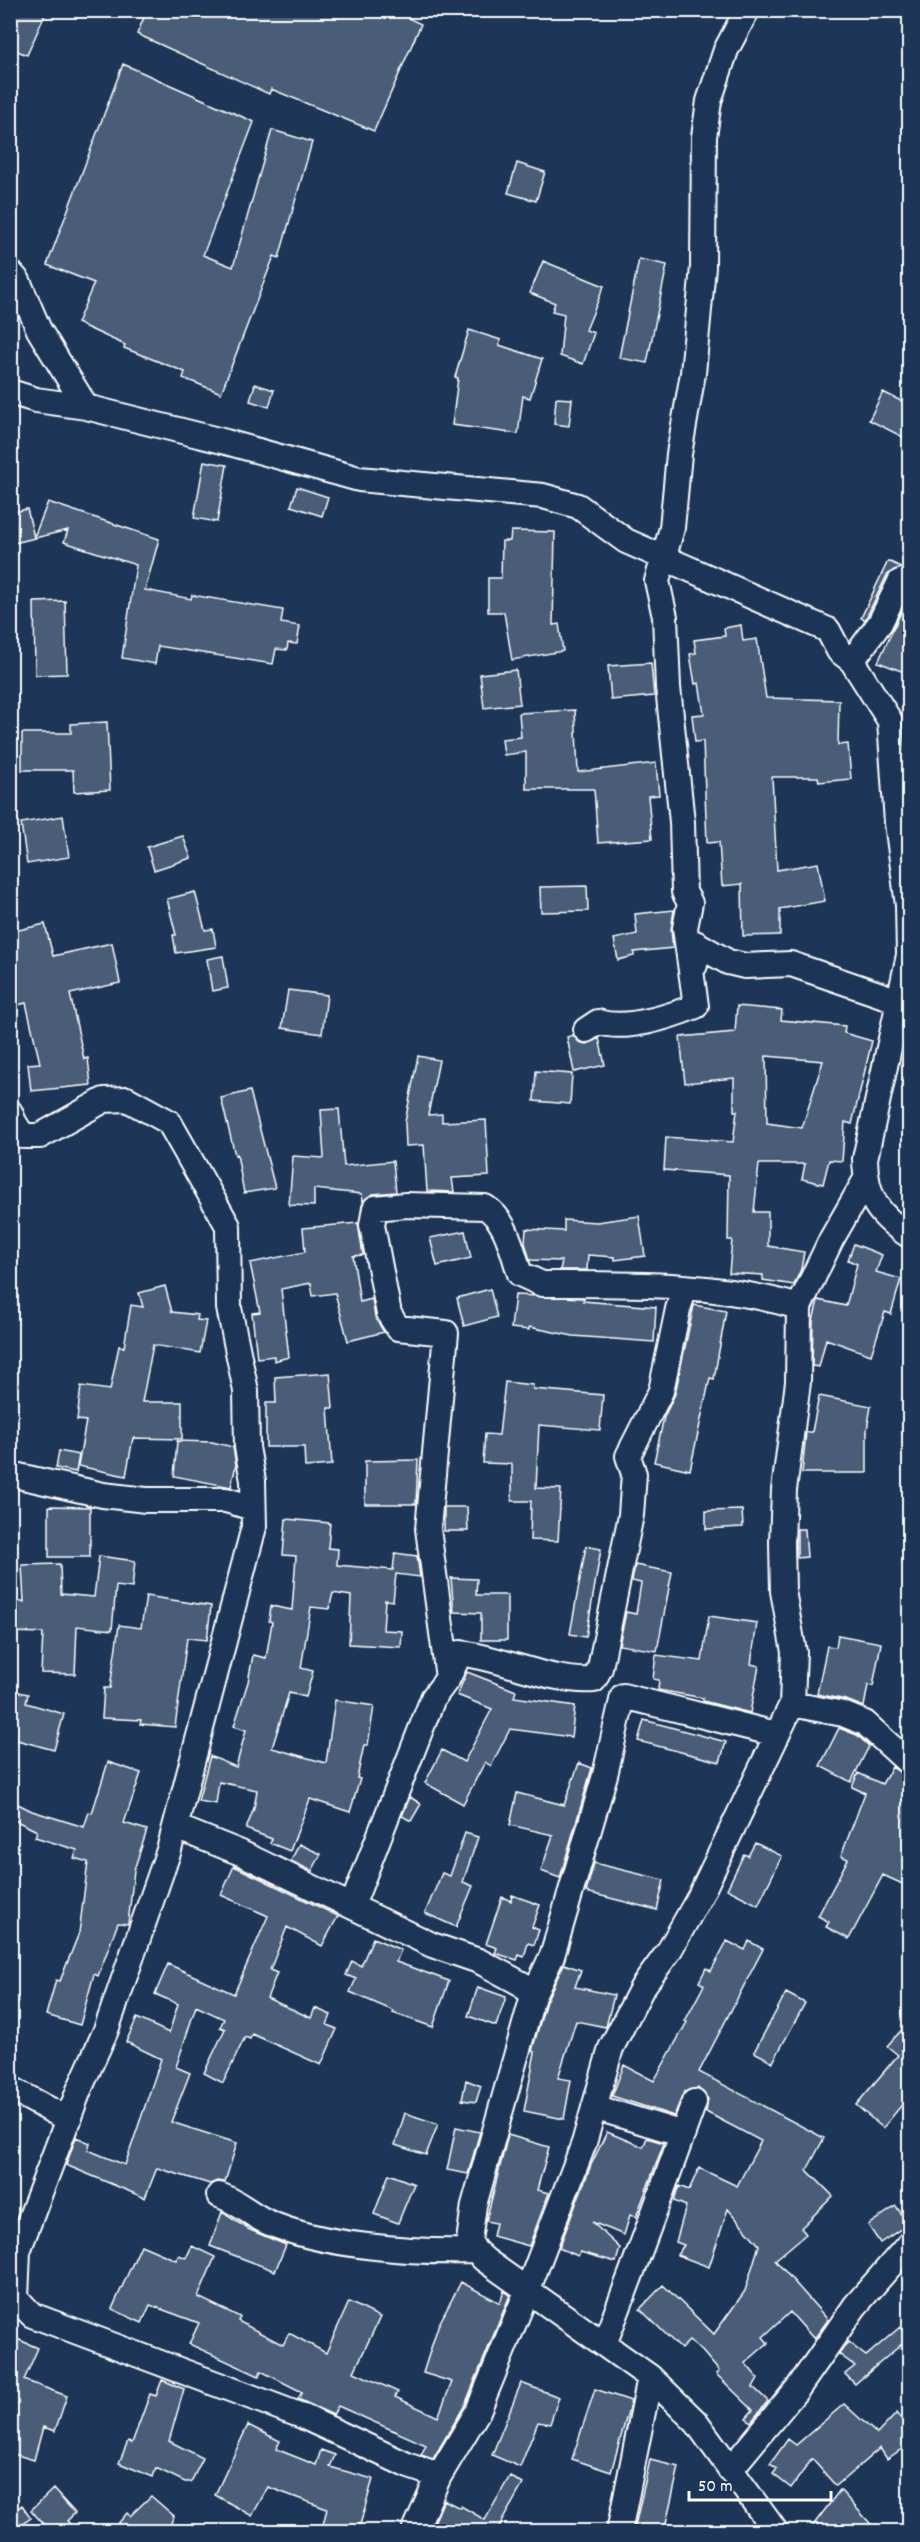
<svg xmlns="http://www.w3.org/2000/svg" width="920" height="2542" viewBox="0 0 920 2542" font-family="Dekko,sans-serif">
	<rect width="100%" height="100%" fill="#1d3557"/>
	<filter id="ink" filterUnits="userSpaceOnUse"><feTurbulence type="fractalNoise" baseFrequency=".0167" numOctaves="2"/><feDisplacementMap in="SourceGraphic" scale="12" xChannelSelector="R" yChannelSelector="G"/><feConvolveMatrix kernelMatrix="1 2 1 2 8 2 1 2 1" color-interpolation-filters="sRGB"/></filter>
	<g filter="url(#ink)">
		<path fill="#4a5d79" stroke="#fff" stroke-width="1.5" fill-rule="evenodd" d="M10,10h37l-20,45 -17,-7z
			M147,10h244l30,14 -47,107 -103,-42 -2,5 -132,-60z
			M123,64l131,58 -51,133 30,12 39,-137 40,12 -33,116 -5,-2 -53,137 -38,-15 2,-6 -61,-24 1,-3 -48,-22 17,-40 -47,-18z
			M517,163l28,9 -9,29 -28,-8z
			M639,259l28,6 -20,98 -28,-5z
			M543,261l61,25 -18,44 8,3 -11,31 -23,-8 4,-42 -12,-3 3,-8 -25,-10z
			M469,330l32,10 -2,5 43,14 -12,39 -7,-2 -5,38 -66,-9 6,-47 -3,-1z
			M255,384l19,6 -5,17 -19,-6z
			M883,392l26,13v35l-40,-20z
			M556,398l16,1 -3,27 -15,-2z
			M204,461l23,4 -10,57 -23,-4z
			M297,487l31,10 -6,19 -31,-10z
			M48,502l111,37 -14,51 46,9 1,-4 91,15 -2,13 19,3 -3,18 -9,-1 -1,7 -11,-1 -3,15 -115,-18 -3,18 -33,-6 14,-93 -72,-23 4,-12 -58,14v-31l17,-4 7,28z
			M511,531l44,1 -2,93 6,-1 4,27 -51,9 -8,-48h-16v-34h13l1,-37h8z
			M888,561l13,6 -14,8 -22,45 -4,-2z
			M909,595v79l-31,-12z
			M65,601l2,73 -32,1 -1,-73z
			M741,625l2,16 14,-2 9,59 73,2 -1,45 10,-1 3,35 -32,3 -1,-5h-46l5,93 41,-7 7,38 -45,8v26l-37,1 -1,-52 -20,2 -3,-44 -12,1 -4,-102 -8,1 -3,-27 12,-1 -5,-31 -4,1 -5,-30 6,-1 -2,-13 31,-4 -1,-8z
			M651,663l3,33 -43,4 -3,-34z
			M516,670l4,34 -36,4 -4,-34z
			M575,710l3,62 78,-9 3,32 -11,1 4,43 -54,4 -4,-54h-68v-37l-22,3 -2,-16 19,-2 -2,-24z
			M107,722l3,68 -36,2 -1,-22h-51v-37h49v-9z
			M63,816l6,41 -42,7 -6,-41z
			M183,836l8,22 -37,12 -7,-23z
			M587,886l1,25 -47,1 -1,-25z
			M195,892l10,38 8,-1 3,18 -40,6 -3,-18h3l-9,-36z
			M674,910l-3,20 2,18 -39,4v4l-16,4 -4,-21 23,-5 -2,-20z
			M45,924l8,32 59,-13 8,40 -50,11 14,65 4,-1 3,27 -60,6 -3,-27 12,-1 -14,-60 -16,4v-75z
			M223,956l5,32 -16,3 -5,-32z
			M288,990l39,5 -5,39 -40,-6z
			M737,1006l45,4 -1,10 64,6 -1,7 28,8 -20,83 -7,-2 -3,39 -13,-1 -6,24 -21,-5 3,-15h-46l-5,48h14v34l36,6 -3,17 -7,16 -31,-5v-5l-34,-2 3,-33h-4l1,-65 -65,-5 2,-33 67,5 4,-31h-3v-33l-49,5 -5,-46 55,-5zM766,1056l57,5 -21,67 -35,-5z
			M573,1035l6,7 7,2 13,-6 6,27 -31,7 -7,-35z
			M418,1056l21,4 -11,55 14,-1v8l44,-2 3,56 -37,2 2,14 -27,-1 -3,-46 -18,1 -1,-24z
			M536,1071l36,3 -2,30 -36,-3z
			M250,1091l25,97 -31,5 -7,-39 -2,1 -14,-57z
			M339,1109l5,57 49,-5 3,31 -23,2 -10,7 -1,-7 -48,-5v17l-25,-1 4,-49 31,2 -3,-48z
			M639,1216l6,40 -30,4v-3l-27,-2 -1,15h-27l2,-9 -32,-1 -5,-17 1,-14 38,2v-11l33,2z
			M358,1223l5,32 -10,1 7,46 12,-3 3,18 9,15 -36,9 -13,-48 -22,3 -2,-13 -30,6 8,68 -15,4v-5l-17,2 -5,-45 8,-1 -10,-49 55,-11 -2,-24z
			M465,1231l6,27 -34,8 -7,-28z
			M854,1244l28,11 -6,17 25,7 -10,35 -6,-2 -14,43 -45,-16 -7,28 -7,-1 1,-45 5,-21 28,6 11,-42 -9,-4z
			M165,1286l7,26 26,3 -1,5 9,1 -6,32 -47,-8 -11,57h40v37l-49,-1 -7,38 -48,-10 8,-45 -9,-1 4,-34 29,4 9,-44 5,1 7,-42 12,2 -4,-14z
			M490,1289l7,28 -33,9 -7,-28z
			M515,1295l69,3 -1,3 73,6 -2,35 -81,-6 -44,-9v3l-18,-2z
			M694,1305l32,6 -12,68 -4,-1 -20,92 -36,-8 10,-45 11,-23z
			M330,1373l3,35h-5l4,57 -27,2 -1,-20h-38v-44h10l-1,-26z
			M505,1382l28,3v4l70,6 -3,35 -61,-5 -3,63 25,1 -3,52 -28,-1 1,-39h-19v-37l-29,-1 2,-29 14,1z
			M819,1396l52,10 -4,24v43h-65l4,-41h6z
			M177,1441l35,1 21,5 3,18 -5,22 -57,-11z
			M59,1451l20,4 -3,17 -20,-4z
			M418,1460l-2,44h-51v-43z
			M49,1506l41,1v50h-41z
			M444,1507h23l1,24h-24z
			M742,1510l1,17 -37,2v-18z
			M286,1519l44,4 -2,25 10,1 -1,16 56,5 2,-17 22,3 3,21 -24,-3 -3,27 -8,-1 -2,30 19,1 -1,16 -52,-3 2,-48 -18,-3 -4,16 -18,-2 -10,61 12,3 -7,26 -17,-4 -17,55 54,15 9,-63 39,6 -6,39h-4l-7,33 3,1 -10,33 -40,-13 -20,52 -20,-8 2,-4 -26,-10 8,-21 3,-18 -38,-8 -3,22 -18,-3 12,-45 26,11 10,-37 -12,-4 14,-44 5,-27 13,3 6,-36 -3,-1 2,-15 21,4 4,-54 -13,-1z
			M797,1529h8l2,28 -10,1z
			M586,1546l15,3 -15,88 -16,-3z
			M99,1556l36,5 -3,27 -16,-2 -4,44 -35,-4 -2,48 -34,-1 2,-40 -33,-1v-30h14l-2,-37 38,-1 1,30 33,3z
			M635,1565l37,7 -15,79 -38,-6 7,-33 10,2 5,-31 -9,-2z
			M451,1578l26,1 -1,16h31v45h-26v-27l-27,-1z
			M146,1596l65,10 -4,34 -20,-2 -12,89 -35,-3 1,-4 -39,-2 2,-30h6l9,-63 22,3z
			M709,1616l48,7 -6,41 8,2 -9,47 -47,-12v-3l-45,-8 1,-10 -6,-1 3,-24 46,6z
			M838,1635l43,8 -8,43 -5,-1 -4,22 -18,-7 -29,-6 10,-48 9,1z
			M467,1672l49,19 -2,6 61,9 -4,31 -61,-8 -19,37 -6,-4 -22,42 -38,-21 17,-33 22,12 28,-53 -35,-14z
			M10,1690l18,4 -2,9 38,11 -10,36 -37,-10 -1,3h-6z
			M644,1720l82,22 -6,20 -82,-21z
			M839,1728l18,7 12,11 -18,36 -31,-16z
			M108,1762l33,11 -17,50 23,7 -13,40 -6,54 -10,-1 -20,53 -4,-2 -14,51 -34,-10 10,-35 4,1 19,-48 9,-71 -14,-4 3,-8 -42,-13 2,-6 -27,-13v-18l22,11 52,16 5,-15 3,1z
			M579,1763l13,5 -32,110 -19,-7 12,-36 -43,-10 7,-32 47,12z
			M892,1767l17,11v109l-26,-12 -34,64 -23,-12 3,-5 -11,-6 30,-57 -7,-3 24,-63 -13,-6 6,-14 24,11z
			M410,1797l11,7 -10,17 -9,-5z
			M465,1833l13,4 -15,45 10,4 -17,41 -31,-14 17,-40 8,3z
			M755,1843l27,13 -24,49 -31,-16 17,-35 4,2z
			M299,1844l22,10 -9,17 -21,-10z
			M594,1863l70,17 -7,30 -71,-18z
			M234,1866l104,50 -16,30 -35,-19 -17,43 7,3 -10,25 44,20 4,-10 16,7 -4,10 10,4 -16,36 -69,-31 -2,5 -5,-2 -22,46 -19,-10 21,-44 -5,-2 4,-8 -28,-13 -20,61 14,6 -19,49 66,21 -12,39 -8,-1 -7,3 -53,-16 -12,30 -79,-33 10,-28 14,6 -2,7 37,15 36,-106 -35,-17 11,-24 32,15 9,-29 -23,-10 13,-30 66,30 34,-78 -47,-21z
			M512,1895l28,10 -8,22 7,3 -5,15 -6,-2 -4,14 -5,-2 -2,5 -22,-7 2,-5 -11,-4 16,-47 9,4z
			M373,1938l28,12 -5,12 53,19 -16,46 -40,-14 1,-2 -44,-19 6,-13 -10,-4 6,-14 9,5z
			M727,1941l18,9 4,-9 14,8 -64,123 125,66 -17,32 26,26 -32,32 5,6 -31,26 53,60 -14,19 -24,-27 -27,25 5,6 -23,20 13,15 -5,9 15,14 -17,21 -5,-4 7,-8 -37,-36 3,-3 -17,-20 -13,-10 -8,8 -41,-40 23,-24 51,49 31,-43 14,-46 -31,-36 -19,58 -32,-12 7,-10 -8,-3 10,-36 -12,-5 5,-15 10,4 10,-22 38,18 24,-45 -55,-29 2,-13 -10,-11 -14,4 -10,24 -62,-20 12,-31 30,16 33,-59 -2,-1 19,-36 -5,-3 7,-14 5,3z
			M564,1964l17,6 -6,17 39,8 -8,32 -30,-6 -18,57 13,2 -7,39 -40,-8 11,-59 -3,-1 14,-50z
			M478,1987l28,10 -10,29 -28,-10z
			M786,1993l19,10 -32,59 -19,-10z
			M909,2022v74l-26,32 -27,-23 42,-50 -11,-9z
			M466,2080l15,6 -5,16 -14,-2z
			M405,2113l33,11 -12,31 -31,-10z
			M456,2127l24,5 -12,42 -21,-4z
			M607,2132l36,15 4,-9 17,5 -28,74 -6,-2 -6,20 -32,-13 28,26 -4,14 -36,-10 -2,4 -19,-8 32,-83z
			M508,2135l41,12 -12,43 12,3 -20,53 -36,-10 3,-13 -10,-2z
			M389,2174l25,10 -16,39 -24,-9z
			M896,2206l12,18 -28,19 -12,-18z
			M222,2212l26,17 38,16 -11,26 -65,-25z
			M141,2245l35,15 3,-5 7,3 6,-12 23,11 -17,40 42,20 -2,4 45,24 6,-12 37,20 23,-51 31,15 -26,55 44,20 -3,5 43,20 14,-35 -29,-9 15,-47 23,-44 39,21 4,-12 6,4 -45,110 -32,54 -12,-4 5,-10 -88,-39 -5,9 -35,-16 4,-7 -41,-21 -2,5 -70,-32 10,-21 -49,-18 -8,18 -30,-14z
			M900,2327l9,11 -54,46 -10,-10 10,-8 -16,-12 9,-12 18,14z
			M10,2336l28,12 -14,32 43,16 -12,35 -12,-4 -9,33 -24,-7z
			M162,2380l22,9 -15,52 34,17 -12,24h-6l-29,-14 -3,9 -34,-14 9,-22 4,2 18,-49 6,2z
			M521,2383l38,14 -9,27 -12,-2 -18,45 -28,-12z
			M595,2389l36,12 -20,71 -39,-13z
			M844,2404l33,30 20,-21 12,16v15l-22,15 -7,-11 -44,38 -24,-27 -21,29 -18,-14 4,-5 -7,-5 18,-25 8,6z
			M248,2425l32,16 -4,8 40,16 5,-15 14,5 -5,12 43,12 -15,53h-37l6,-23 -59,-22 -16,29 -37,-21z
			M650,2460l29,7 -15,65 -29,-6z
			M510,2476l13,8 -25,44 5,4h-73l14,-32 16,8 1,-2 24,14z
			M53,2489l22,24 -8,8 12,11h-29l-19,-22z
			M840,2490l38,42h-70z
			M151,2496l23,20 -7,16h-56l16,-19 3,3z
			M22,2505l9,13 -21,14v-18z"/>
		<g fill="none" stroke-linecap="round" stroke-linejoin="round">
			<defs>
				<path id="minor" d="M10,272l8,9 21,49 47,77
					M10,392l26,8 50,7 140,35 133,37 184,17 35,10 48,35 202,89 11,21 13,10 38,60 7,102 11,82 1,50 -44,204c1,38 12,56 45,77
					M852,661l28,-38 20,-41 10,-3
					M695,965v-22l33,19 17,4 46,-2 108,37
					M586,1030l12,-8c29,9 70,-5 98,-16l-11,-78 5,-25 -6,-11 -2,-70 -14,-135 -3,-70 -8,-36 15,-53 7,-74 14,-81 10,-106 1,-130 5,-36 17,-51 21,-40
					M10,1112l4,10 9,14h17l64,-36 23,-1 42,23 59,104 1,82 17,83 1,56 6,34 1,46 -85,323 -63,180 -27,60 -61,161 -2,47 16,17 270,101 107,50 30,10
					M10,1474l93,21 43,5h80l27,8
					M448,1678l-20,-149 18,-196 -48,-5 -9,-14 -17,-89 3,-17 31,-3 79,2c22,13 27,44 35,67l22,10c86,0 175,-2 257,23
					M792,1704l51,10 22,9 45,41
					M776,1734l-153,-38 -18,79 -53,181 -19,40 -59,209 -5,36 6,10 10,9 165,117 47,46 79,109
					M176,1827l65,26 191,92 47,16 43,23 11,12
					M352,1906l81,-208 15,-20 12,-25c43,5 91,30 134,27l6,-12 31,-153 3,-41 -6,-18 33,-65 17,-82 7,-21
					M10,2088l59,32
					M594,2107l89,27
					M219,2195c18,6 31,19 48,27 54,24 148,31 208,29
					M604,2344c32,-80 61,-161 90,-242
					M730,2470l68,-82 57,-82 55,-63
					M414,2532l25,-56 39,-65 50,-122 56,-146 27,-95 31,-60 27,-37 31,-55 92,-192 2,-52 -11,-61 -1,-48 2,-53 14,-108 1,-75 32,-67 35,-61
					M619,2532l31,-155"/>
			</defs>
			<use href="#minor" stroke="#fff" stroke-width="28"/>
			<use href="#minor" stroke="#1d3557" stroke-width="24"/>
		</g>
	</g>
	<rect width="920" height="2542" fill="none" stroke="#1d3557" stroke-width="36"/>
	<rect x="18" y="18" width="884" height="2506" fill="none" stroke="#fff" stroke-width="2" filter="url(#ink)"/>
	<path d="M689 2491v9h142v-9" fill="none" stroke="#ffffff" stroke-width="3"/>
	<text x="698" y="2491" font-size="18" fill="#ffffff" stroke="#1d3557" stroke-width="4.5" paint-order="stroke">50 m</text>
</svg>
